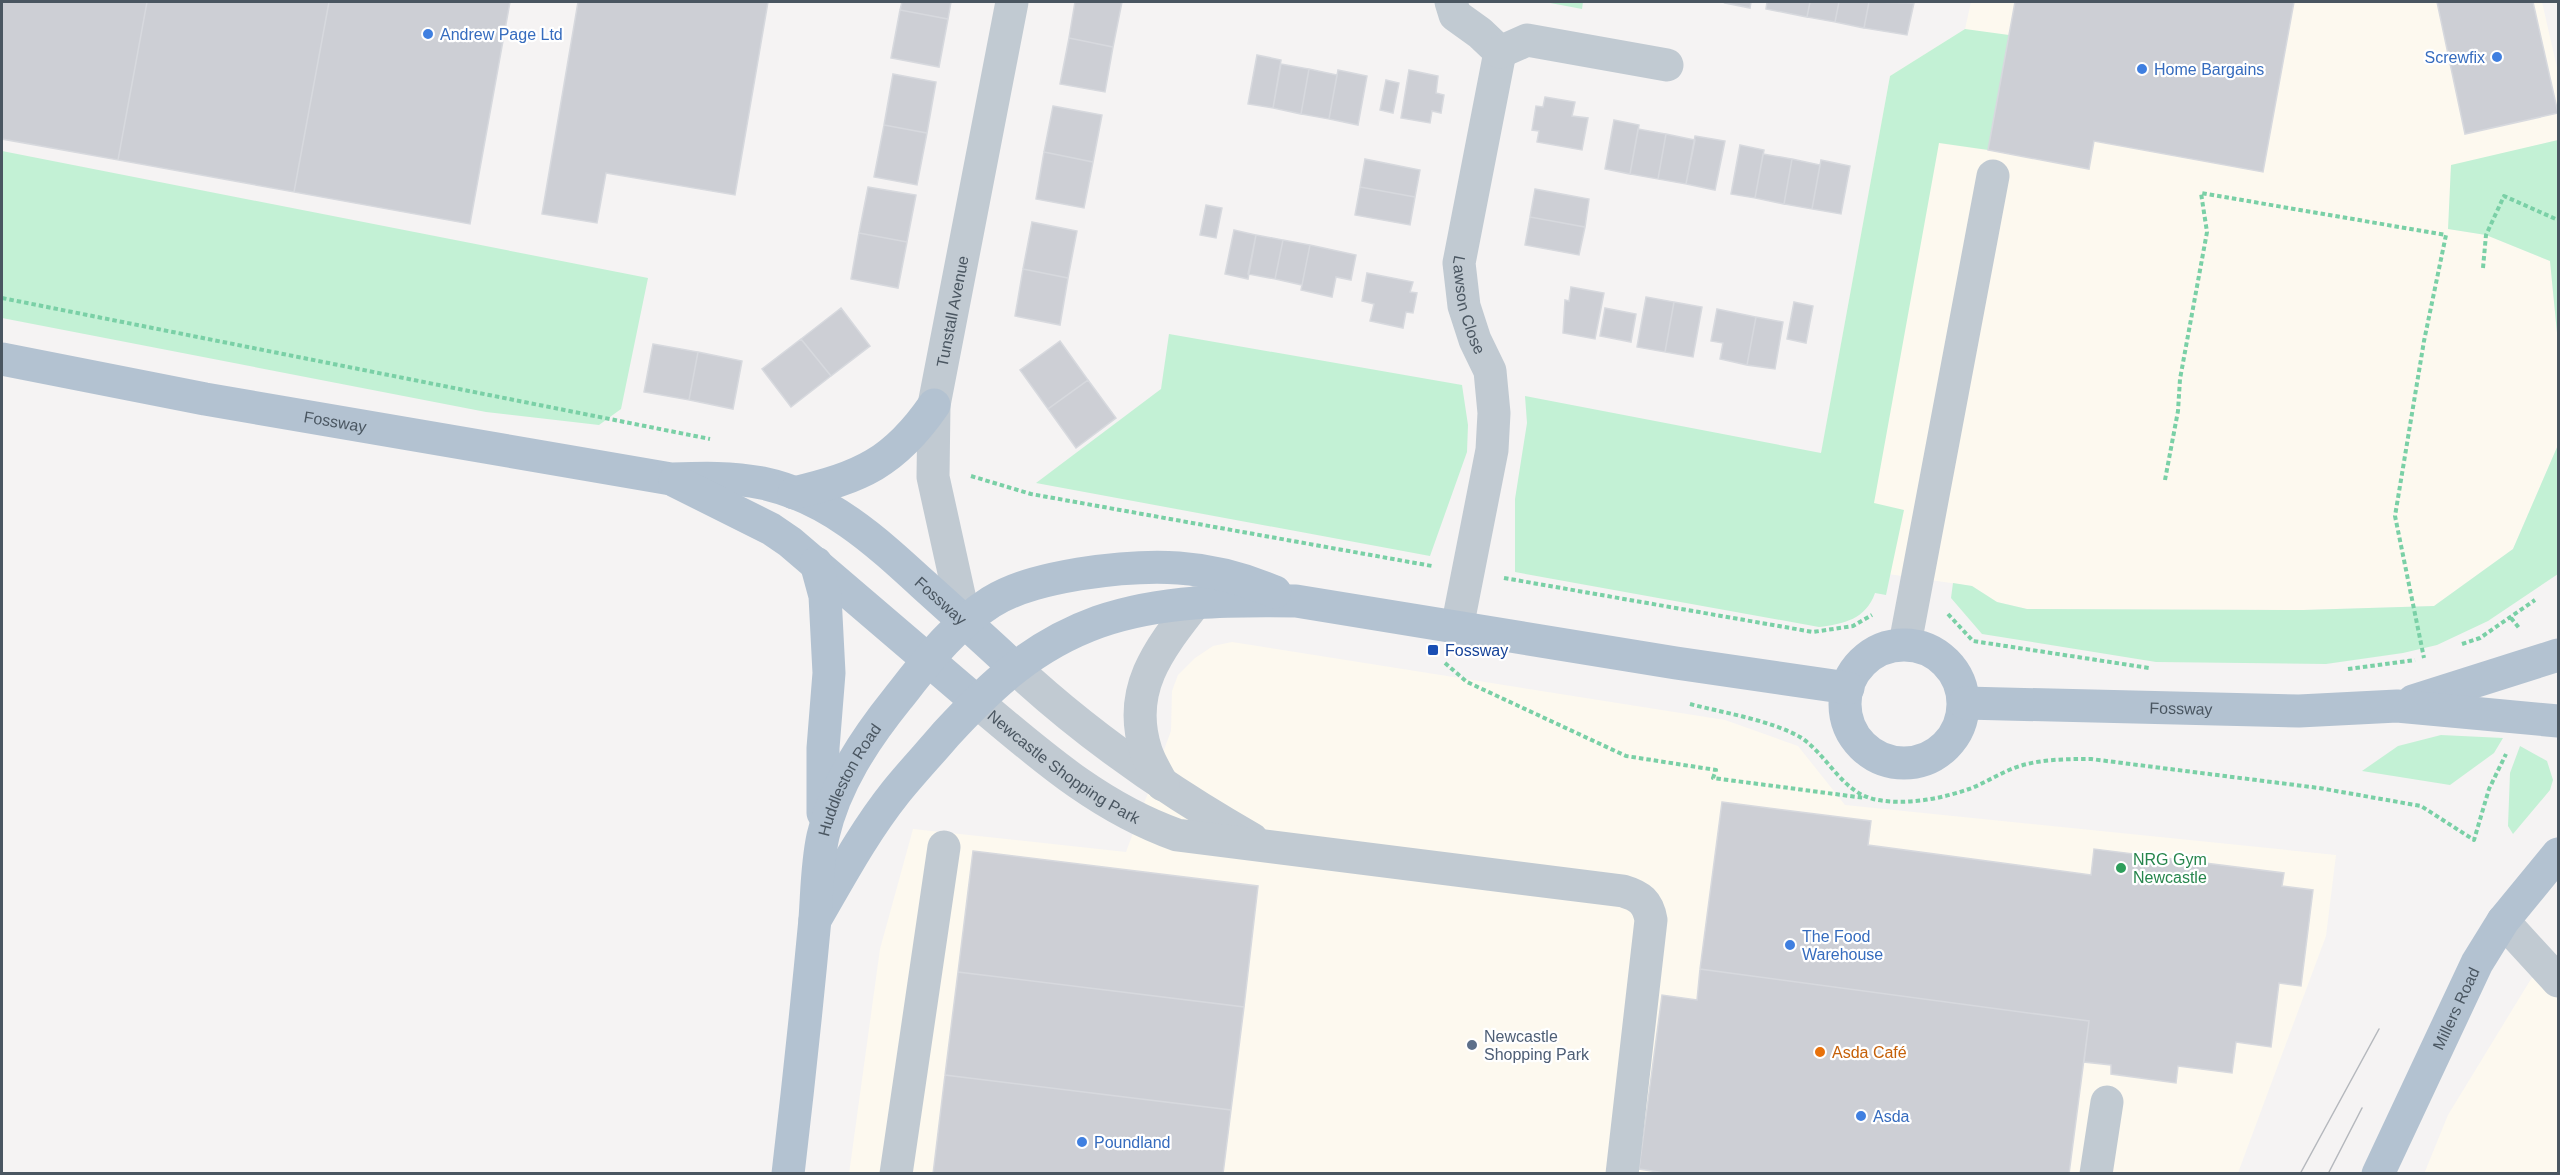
<svg xmlns="http://www.w3.org/2000/svg" width="2560" height="1175" viewBox="0 0 2560 1175" font-family="Arial,sans-serif">
	<rect width="100%" height="100%" fill="#f5f3f3"/>
	<path fill="#fdf9ef" d="M1971,2h571l16,70v68l-107,26 -2,63 37,6 64,26 8,82v102l-45,104 -79,57 -131,4 -276,-1 -30,-7 -25,-16 -175,-25 24,-107 69,-378 75,-47z
		M1232,642l493,78 73,26 47,59 491,50 -10,81 -88,237 -1389,1 31,-225 33,-120 213,23 45,-121 1,-40 6,-16 17,-17 18,-12z
		M2558,960v213l-134,1 24,-59 83,-136z"/>
	<path fill="#c3f1d5" d="M1545,2h38l-1,7z
		M1965,29l44,6 -21,115 -49,-7 -65,360 30,7 -18,85 -11,-2c-9,26 -31,31 -56,34l-304,-55v-73l12,-76 -2,-27 296,57 69,-377z
		M2558,140v203l-8,-82 -64,-26 -38,-6 3,-64z
		M2,151l646,127 -27,131 -22,16 -113,-13 -484,-94z
		M1169,334l293,51 6,40 -1,27 -37,104 -394,-73 125,-94z
		M2558,445v129l-70,47 -51,24 -34,8 -77,11 -170,-2 -174,-28 -31,-36 2,-15 19,3 25,16 30,7 276,1 131,-4 79,-57z
		M2441,735l62,3 -9,15 -44,32 -88,-14 36,-25z
		M2520,746l27,15 6,19 -3,10 -37,44 -5,-8 2,-53z"/>
	<path fill="#cdcfd5" stroke="#d7d9de" stroke-width="1.5" d="M2,2h145l-29,158 -116,-21z
		M147,2h182l-35,190 -176,-32z
		M329,2h181l-40,222 -176,-32z
		M578,2h190l-33,193 -129,-22 -9,50 -55,-9z
		M902,2h49l-3,17 -48,-9z
		M1075,2h47l-9,45 -44,-9z
		M1726,2h25l-1,6 -25,-5z
		M1767,2h43l-3,15 -41,-8z
		M1810,2h29l-4,20 -28,-5z
		M1839,2h30l-5,26 -29,-6z
		M1869,2l45,1 -7,32 -43,-7z
		M2015,2h279l-31,170 -169,-31 -5,28 -101,-19z
		M2437,2h96l25,111 -93,21z
		M900,10l48,9 -9,48 -48,-9z
		M1069,38l44,9 -8,45 -45,-8z
		M1257,55l24,5 -8,48 -25,-4z
		M1281,64l28,5 -8,45 -28,-6z
		M1309,69l28,6 -8,44 -28,-5z
		M1338,70l29,6 -9,49 -29,-6z
		M1409,70l29,6 -2,17 8,2 -3,18 -9,-2 -2,12 -29,-5z
		M893,74l43,8 -9,51 -43,-8z
		M1386,80l13,3 -6,30 -13,-3z
		M1545,97l30,5 -3,14 16,2 -6,32 -45,-8 2,-11 -7,-1 4,-24 7,1z
		M1053,106l49,9 -9,47 -49,-10z
		M1614,120l25,5 -9,49 -25,-5z
		M884,125l43,8 -10,52 -43,-8z
		M1638,129l28,5 -8,45 -28,-5z
		M1666,134l29,6 -9,44 -28,-5z
		M1695,136l30,5 -10,49 -29,-6z
		M1740,145l24,5 -9,48 -24,-4z
		M1044,152l49,10 -9,46 -48,-9z
		M1763,154l29,5 -8,45 -29,-6z
		M1365,159l55,11 -5,27 -55,-10z
		M1792,159l28,6 -8,44 -28,-5z
		M1821,160l29,6 -9,48 -29,-5z
		M868,187l48,8 -9,47 -48,-9z
		M1360,187l55,10 -5,28 -55,-10z
		M1535,189l54,10 -4,28 -55,-10z
		M1206,205l16,3 -6,30 -16,-3z
		M1530,217l55,10 -6,28 -54,-10z
		M1032,222l45,9 -9,47 -45,-9z
		M1234,230l22,5 -8,44 -23,-5z
		M859,233l48,9 -9,46 -47,-9z
		M1256,235l27,5 -8,39 -27,-5z
		M1283,240l27,5 -8,40 -27,-6z
		M1310,245l46,10 -5,25 -15,-3 -4,20 -31,-7z
		M1023,269l45,9 -8,47 -45,-9z
		M1367,273l46,9 -3,10 7,1 -4,20 -7,-1 -3,16 -33,-7 4,-17 -12,-3z
		M1571,287l33,6 -9,46 -32,-6 2,-33 4,1z
		M1646,297l28,5 -9,50 -28,-5z
		M1674,302l28,5 -9,50 -28,-5z
		M1794,302l19,4 -7,37 -19,-4z
		M841,308l29,38 -39,30 -30,-37z
		M1605,308l31,6 -5,28 -31,-6z
		M1717,309l39,8 -9,48 -27,-6 3,-16 -12,-2z
		M1756,317l27,5 -8,47 -28,-4z
		M801,339l30,37 -40,31 -29,-38z
		M1060,341l28,39 -40,29 -28,-39z
		M653,344l45,8 -9,48 -45,-8z
		M698,352l44,9 -9,48 -44,-9z
		M1088,380l28,38 -40,30 -28,-39z
		M1722,802l149,19 -3,24 223,30 3,-26 190,24 -2,13 31,4 -12,96 -22,-3 -8,64 -35,-5 -4,31 -54,-7 -2,17 -65,-9v-9l-27,-3 5,-41 -389,-52z
		M973,851l285,35 -14,121 -286,-35z
		M1700,969l389,52 -20,153h-398l-32,-5 23,-174 35,5z
		M958,972l286,35 -13,103 -286,-35z
		M945,1075l286,35 -8,64h-290z"/>
	<g fill="none" stroke-linecap="round" stroke-linejoin="round">
		<path stroke="#7ad0a6" stroke-width="4" stroke-dasharray="4.5 3" stroke-linecap="butt" d="M2483,268l3,-33 18,-39 54,24
			M2,298l708,141
			M971,476l60,18 401,72
			M2165,480l13,-69 2,-32 27,-147 -6,-39 245,42 -22,106 -29,175 29,142
			M1504,578l309,54 40,-6 19,-11
			M1948,614l25,27 176,27
			M2511,618l8,10
			M2462,644l18,-6 55,-38
			M1445,663l22,19 159,74 90,14 -3,8 152,20
			M2348,669l67,-9
			M1690,704c34,9 80,16 110,33 26,16 41,54 73,62 32,7 68,0 99,-11 14,-6 27,-14 42,-20 24,-9 51,-9 77,-9l228,29 102,18 53,34 15,-51 17,-35"/>
		<g stroke="#c1cad2" stroke-width="33">
			<path id="s1" d="M1451,2l4,13 25,18 20,19 -41,211 5,43 11,34 15,31 4,42 -2,37 -35,178"/>
			<path d="M1500,52l27,-12 140,25"/>
			<path id="s2" d="M965,622l-32,-145 1,-72 78,-403"/>
			<path d="M1905,644l88,-468"/>
			<path d="M1014,667c72,67 152,123 238,172"/>
			<path id="s3" d="M976,701c63,53 122,106 201,134l446,56c17,5 25,11 28,29l-29,254"/>
			<path d="M1163,785c-6,-11 -13,-22 -17,-34 -20,-61 13,-102 49,-148"/>
			<path d="M2503,921l55,60"/>
			<path d="M896,1174l48,-327"/>
			<path d="M2096,1174l11,-72"/>
		</g>
		<g stroke="#b3c2d1" stroke-width="33">
			<path id="s4" d="M2,359l203,40 466,80c31,-1 61,-2 91,4 67,14 115,59 164,104 29,26 59,53 88,80"/>
			<path d="M675,481l96,48 19,13 186,159"/>
			<path d="M794,493c67,-16 100,-30 140,-88"/>
			<path d="M816,563l9,33 4,77 -6,75v65"/>
			<circle cx="1904" cy="704" r="59"/>
			<path d="M2413,701l145,-46"/>
			<path id="s5" d="M1965,703l334,8 98,-5 161,15"/>
			<path d="M815,920c25,-43 49,-88 80,-127 16,-20 34,-39 51,-59 45,-49 88,-89 152,-112 63,-22 133,-22 198,-21l380,62 172,25"/>
			<path id="s6" d="M788,1174c10,-85 19,-170 27,-255 2,-27 2,-56 8,-83 12,-52 42,-97 75,-138 27,-34 55,-72 93,-96 26,-16 59,-23 88,-28 72,-11 128,-11 196,18"/>
			<path id="s7" d="M2378,1174l99,-211 26,-42 55,-67"/>
		</g>
		<path stroke="#b5b8bd" stroke-width="1.5" d="M2300,1174l79,-145
			M2328,1174l34,-66"/>
	</g>
	<g fill="#3f7fe0" stroke="#fff" stroke-width="2">
		<circle cx="428" cy="34" r="6"/>
		<circle cx="2497" cy="57" r="6"/>
		<circle cx="2142" cy="69" r="6"/>
		<circle cx="1790" cy="945" r="6"/>
		<circle cx="1861" cy="1116" r="6"/>
		<circle cx="1082" cy="1142" r="6"/>
	</g>
	<rect fill="#1a4fb4" stroke="#fff" stroke-width="2" x="1427" y="644" width="12" height="12" rx="3"/>
	<circle fill="#2e9e5b" stroke="#fff" stroke-width="2" cx="2121" cy="868" r="6"/>
	<circle fill="#5c6f8a" stroke="#fff" stroke-width="2" cx="1472" cy="1045" r="6"/>
	<circle fill="#e8710a" stroke="#fff" stroke-width="2" cx="1820" cy="1052" r="6"/>
	<g text-anchor="middle" stroke-width="4.5" stroke-linejoin="round" paint-order="stroke">
		<g font-size="16" fill="#366cbe" stroke="#fff" text-anchor="start">
			<text x="440" y="40">Andrew Page Ltd</text>
			<text x="2485" y="63" text-anchor="end">Screwfix</text>
			<text x="2154" y="75">Home Bargains</text>
			<text x="1802" y="942">The Food<tspan x="1802" dy="18">Warehouse</tspan></text>
			<text x="1873" y="1122">Asda</text>
			<text x="1094" y="1148">Poundland</text>
		</g>
		<g font-size="16" fill="#4a5661" stroke="#fff">
			<text dy="6" stroke="none"><textPath href="#s1" startOffset="330">Lawson Close</textPath></text>
			<text dy="6" stroke="none"><textPath href="#s2" startOffset="316">Tunstall Avenue</textPath></text>
			<text dy="6" stroke="none"><textPath href="#s4" startOffset="339">Fossway</textPath></text>
			<text dy="6" stroke="none"><textPath href="#s4" startOffset="988">Fossway</textPath></text>
			<text dy="6" stroke="none"><textPath href="#s5" startOffset="216">Fossway</textPath></text>
			<text dy="6" stroke="none"><textPath href="#s3" startOffset="110">Newcastle Shopping Park</textPath></text>
			<text dy="6" stroke="none"><textPath href="#s6" startOffset="402">Huddleston Road</textPath></text>
			<text dy="6" stroke="none"><textPath href="#s7" startOffset="183">Millers Road</textPath></text>
		</g>
		<g font-size="16" fill="#164399" stroke="#fff" text-anchor="start">
			<text x="1445" y="656">Fossway</text>
		</g>
		<g font-size="16" fill="#27864d" stroke="#fff" text-anchor="start">
			<text x="2133" y="865">NRG Gym<tspan x="2133" dy="18">Newcastle</tspan></text>
		</g>
		<g font-size="16" fill="#4e5e75" stroke="#fff" text-anchor="start">
			<text x="1484" y="1042">Newcastle<tspan x="1484" dy="18">Shopping Park</tspan></text>
		</g>
		<g font-size="16" fill="#c56008" stroke="#fff" text-anchor="start">
			<text x="1832" y="1058">Asda Café</text>
		</g>
	</g>
	<rect width="2560" height="1175" fill="none" stroke="#4a5661" stroke-width="6"/>
</svg>
